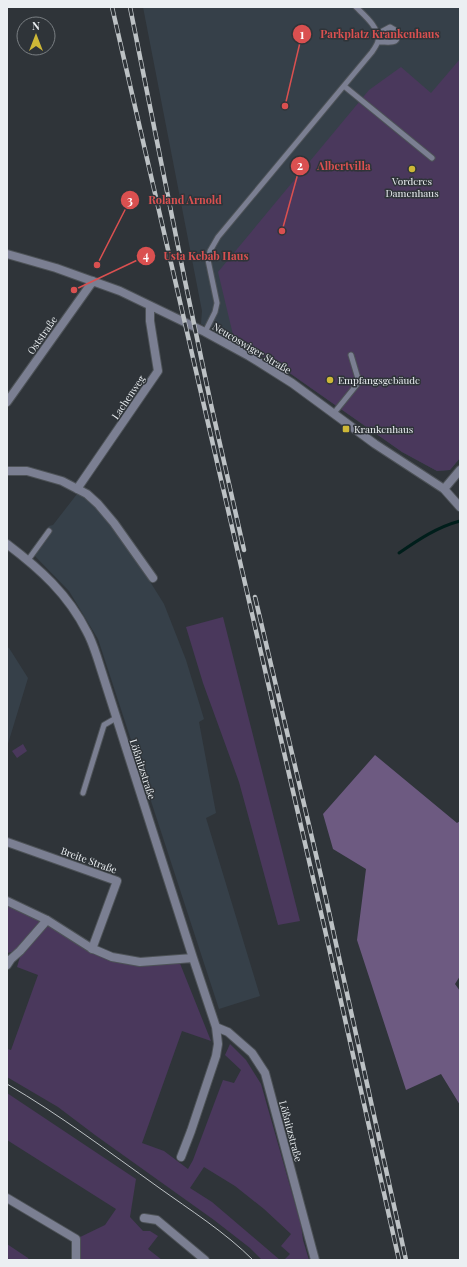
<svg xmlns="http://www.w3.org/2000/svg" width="467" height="1267" viewBox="0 0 467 1267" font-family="'Playfair Display',serif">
	<rect width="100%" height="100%" fill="#2f3439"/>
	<path fill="#364049" d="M143,7h317v451l-10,12 -13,1 -35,-19 -111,-78 -57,-35 -33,-15 1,-13z
		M77,494l13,7 12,11 32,44 30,48 22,56 18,59 -5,3 17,91 -10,5 54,178 -41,13 -121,-370 -29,-48 -39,-40 19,-25 4,-1z
		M7,647l2,1 19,30 -21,69z"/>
	<path fill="#4a385c" d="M460,59v399l-10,12 -13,1 -35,-19 -111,-78 -57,-35 -16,-67 151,-182 32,-23 30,26z
		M223,617l77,304 -22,4 -39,-143 -36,-99 -17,-56z
		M23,744l4,7 -10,7 -5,-7z
		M7,902l105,56 67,3 32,80 -29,-10 -40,112 22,8 24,18 5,-9 30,-80 11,3 7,-13 -16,-15 5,-11 16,16 15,24 40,141 2,15 6,20h-25l6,-6 -9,-8 10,-12 -27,-25 -29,-23 -31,-19 -14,21 22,14 68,58h-18l-12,-12 -36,-28 -119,-85 -37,-28 -51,-30v-28l4,1 27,-75 -21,-8 5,-17 -15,3z
		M7,1093l129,86 -6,38 13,14h7l8,5 -10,13 14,11h-86v-21l29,-14 11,-16 -109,-69z
		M7,1244l21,14 1,2h-22z"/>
	<path fill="#6d5a81" d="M375,755l82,68 3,-2v155l-5,8 5,7v114l-19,-31 -35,16 -49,-150 9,-71 -33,-20 -10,-35z"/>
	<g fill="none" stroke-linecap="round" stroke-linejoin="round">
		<path stroke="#001e1b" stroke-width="3" d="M399,553c19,-13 38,-26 61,-32"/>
		<defs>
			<path id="lane" d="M377,34l13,-7 5,3c8,17 -9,11 -17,12
				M344,86l88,72
				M205,332l10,-20 2,-9 -9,-43 2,-9 8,-14 154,-185c2,-3 5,-7 6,-11 1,-14 -13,-25 -22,-34
				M334,413l25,-31 -8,-27
				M28,560l21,-29
				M83,793l21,-68 12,-7"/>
			<path id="street" d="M7,254l49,14 64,23 85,41 44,24 43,27 83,61 69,45 16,18
				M7,402l86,-121
				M7,471h20l35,10 25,13 11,10 16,19 39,55
				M77,489l81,-118 -8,-50v-15
				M444,489l16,-19
				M7,544c33,25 61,50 80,88 5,9 8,19 11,28l95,298 23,69 2,17 -2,12 -25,75 -10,26
				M7,842l110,39 -25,68
				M7,901l40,19 44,28 21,9 28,5 53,-4
				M7,965l4,-6 9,-8 27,-31
				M216,1027l12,5 24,21 13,20 50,187
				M7,1198l69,41v21
				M144,1218l13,2 48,40"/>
		</defs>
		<use href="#lane" stroke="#4d5257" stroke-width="7"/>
		<use href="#street" stroke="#4d5257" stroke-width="10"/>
		<use href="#lane" stroke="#7b7f92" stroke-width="5"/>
		<use href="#street" stroke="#7b7f92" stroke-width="8"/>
		<path stroke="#bcc1c4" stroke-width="1" d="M7,1084c53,31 102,68 151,103 32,23 67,45 95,73"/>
		<defs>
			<path id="rail" d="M112,7l213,923 74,330
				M130,7l55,274 25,119 34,150
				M255,597l66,279 85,384"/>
		</defs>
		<use href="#rail" stroke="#bcc1c4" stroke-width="4.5"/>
		<use href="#rail" stroke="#2f3439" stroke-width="3" stroke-dasharray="9" stroke-linecap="butt"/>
	</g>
	<g fill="#ceb837" stroke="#2f3439" stroke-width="1.5">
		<circle cx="412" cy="169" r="4"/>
		<circle cx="330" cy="380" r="4"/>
		<rect x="342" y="425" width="8" height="8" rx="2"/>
	</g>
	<g text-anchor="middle" stroke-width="3" stroke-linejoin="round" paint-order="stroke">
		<g font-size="10" fill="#ebeff2" stroke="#2f3439" text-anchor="start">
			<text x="412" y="185" text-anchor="middle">Vorderes<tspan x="412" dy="12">Damenhaus</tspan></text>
			<text x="338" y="384">Empfangsgebäude</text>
			<text x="354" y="433">Krankenhaus</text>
		</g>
		<g font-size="10" fill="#ebeff2" stroke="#2f3439">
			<text transform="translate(42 335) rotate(-55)" y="4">Oststraße</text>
			<text transform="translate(252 348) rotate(31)" y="4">Neucoswiger Straße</text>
			<text transform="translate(128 397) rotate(-56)" y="4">Lachenweg</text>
			<text transform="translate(143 769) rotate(72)" y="4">Lößnitzstraße</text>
			<text transform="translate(89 860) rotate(20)" y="4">Breite Straße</text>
			<text transform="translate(291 1131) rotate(75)" y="4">Lößnitzstraße</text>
		</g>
	</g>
	<path fill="none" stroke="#da5050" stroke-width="1.5" d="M285 106L302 34M282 231L300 166M97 265L130 200M74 290L146 256"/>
	<g fill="#da5050" stroke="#2f3439" stroke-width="1.5">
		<circle cx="285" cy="106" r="4"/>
		<circle cx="282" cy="231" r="4"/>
		<circle cx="97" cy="265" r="4"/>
		<circle cx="74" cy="290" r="4"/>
		<circle cx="302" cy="34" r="10"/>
		<circle cx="300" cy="166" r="10"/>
		<circle cx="130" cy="200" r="10"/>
		<circle cx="146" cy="256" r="10"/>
	</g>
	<g font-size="12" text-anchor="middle" font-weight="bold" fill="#fff">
		<text x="302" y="39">1</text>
		<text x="300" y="170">2</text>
		<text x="130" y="205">3</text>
		<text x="146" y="260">4</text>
	</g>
	<g font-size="11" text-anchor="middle" font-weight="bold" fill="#da5050" stroke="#2f3439" stroke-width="3" stroke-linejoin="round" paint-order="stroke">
		<text x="380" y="38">Parkplatz Krankenhaus</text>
		<text x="344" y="170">Albertvilla</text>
		<text x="185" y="204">Roland Arnold</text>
		<text x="206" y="260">Usta Kebab Haus</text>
	</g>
	<rect width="467" height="1267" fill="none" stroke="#ebeff2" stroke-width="16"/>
	<g transform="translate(36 36)"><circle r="19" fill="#2f3439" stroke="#7a7f83"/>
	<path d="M0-3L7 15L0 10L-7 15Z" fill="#ceb837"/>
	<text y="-6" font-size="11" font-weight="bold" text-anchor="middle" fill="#ebeff2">N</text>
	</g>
</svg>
